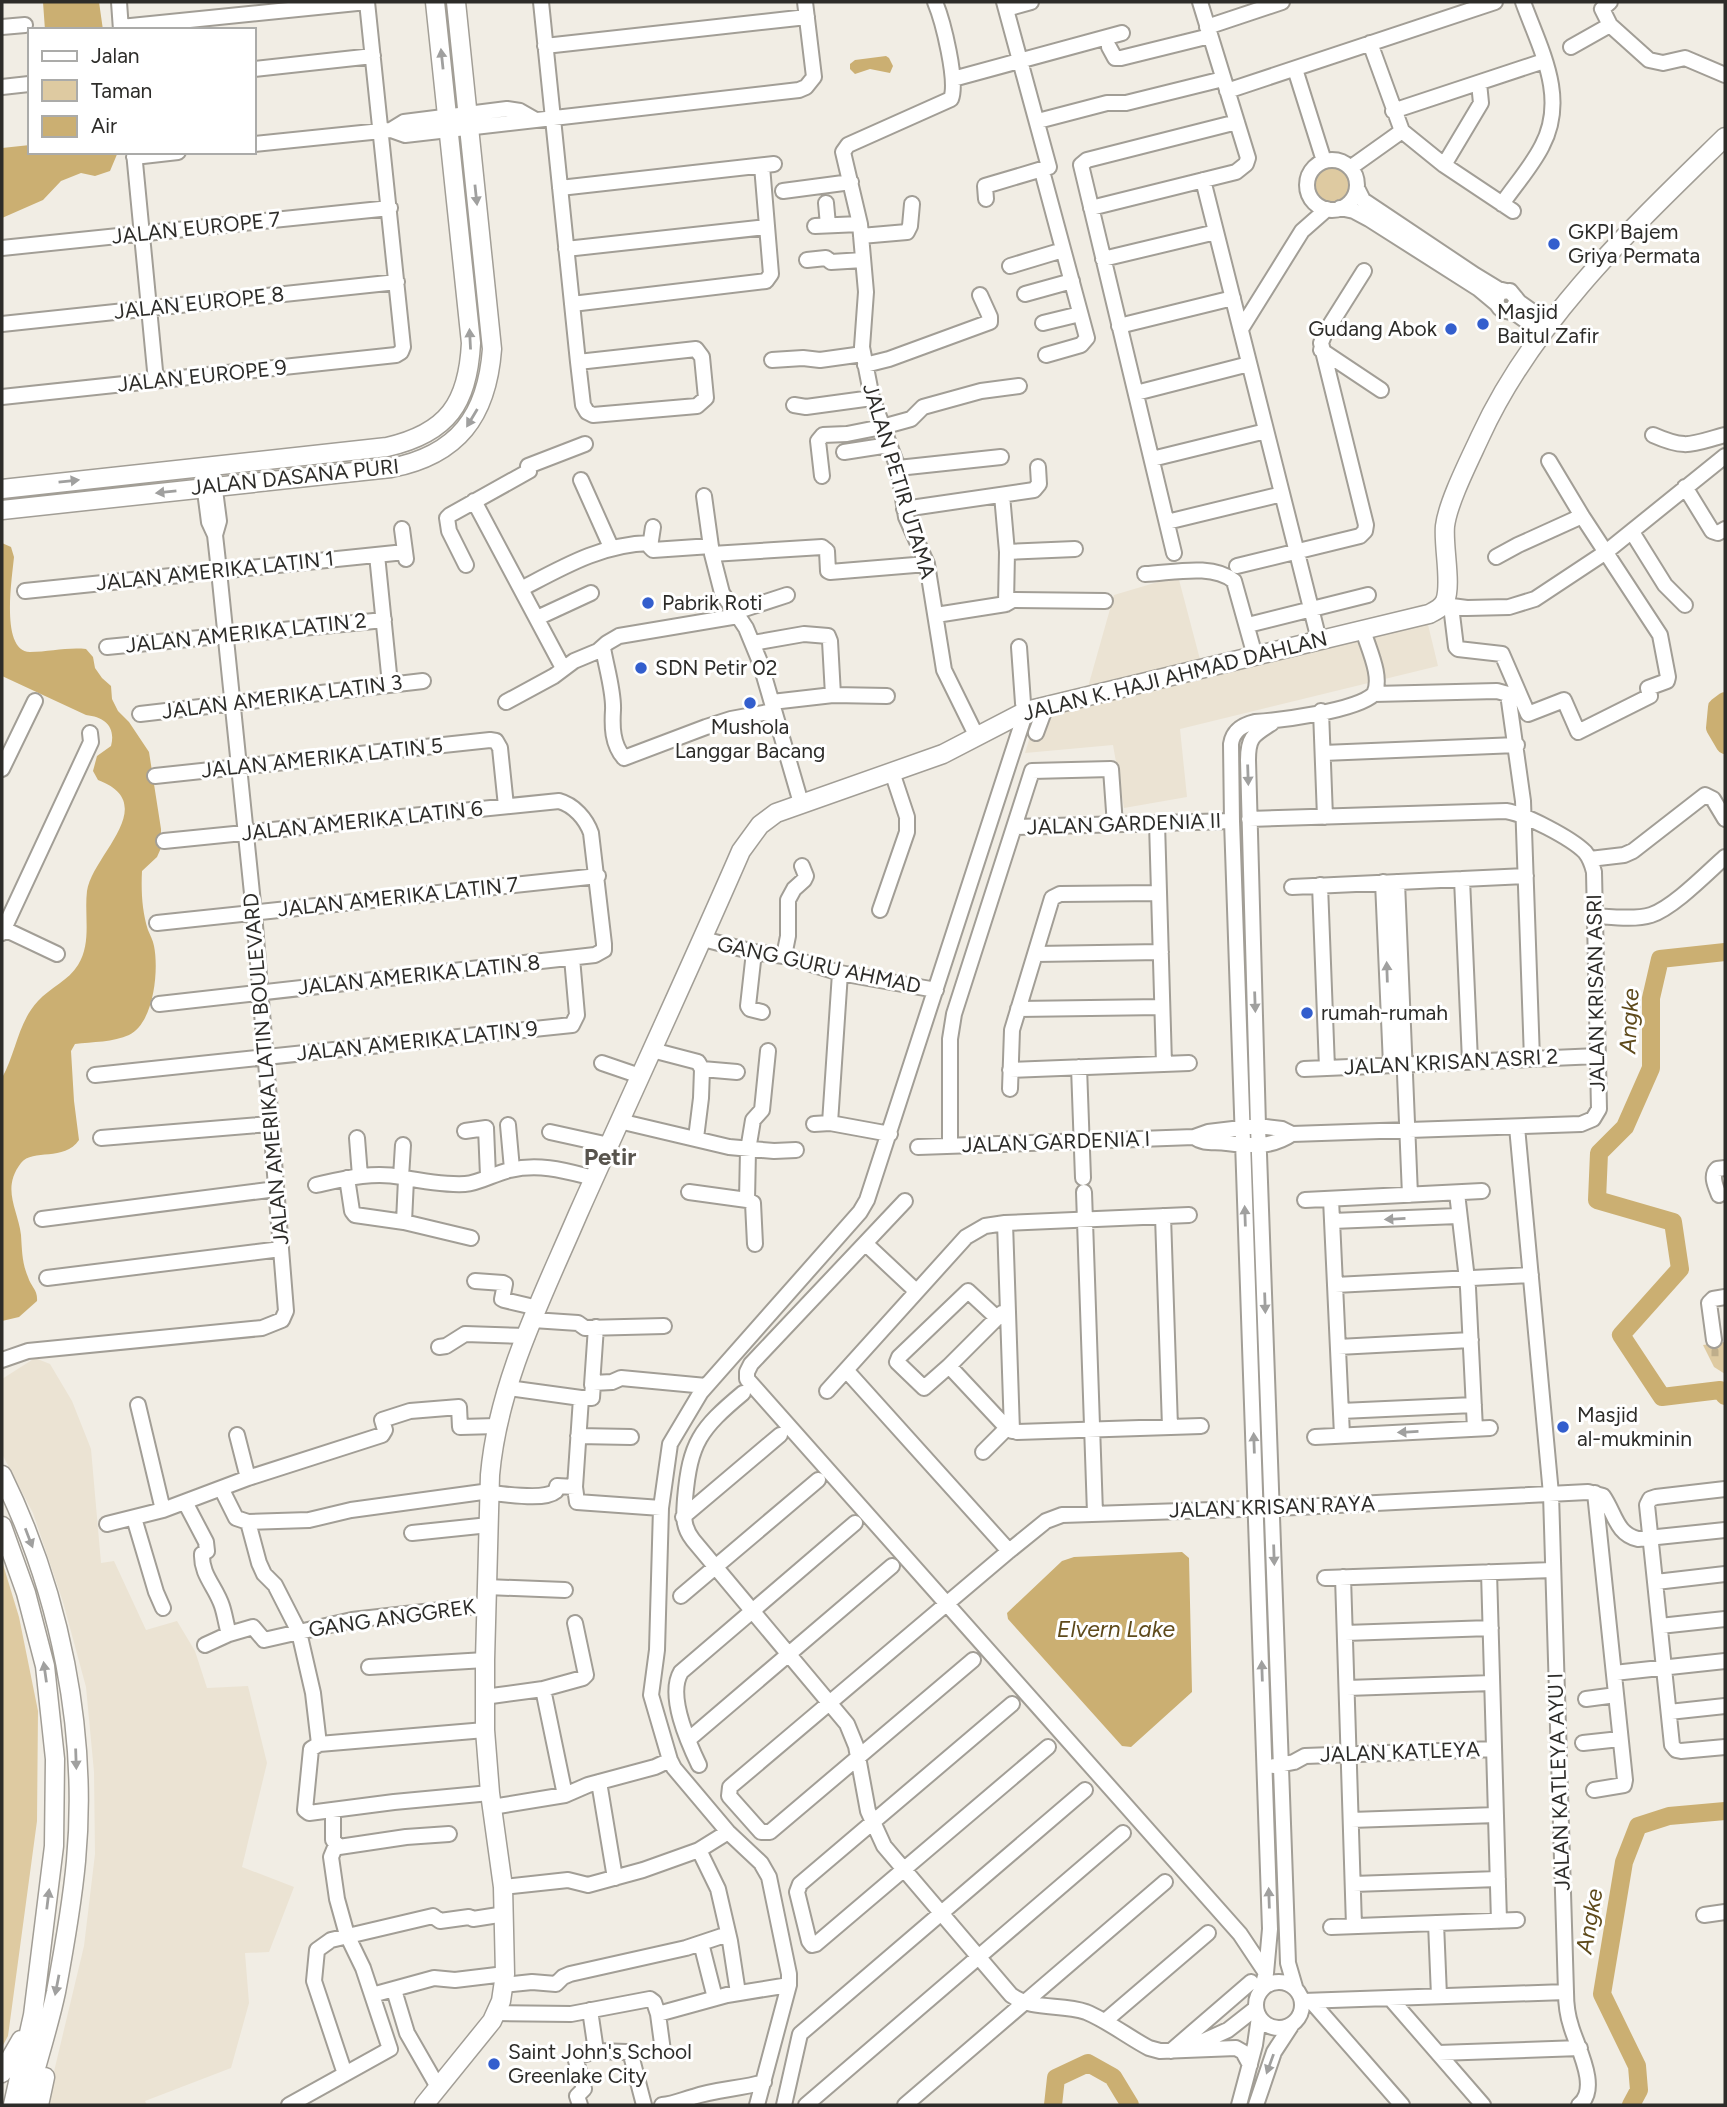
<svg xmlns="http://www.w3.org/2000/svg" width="1727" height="2107" viewBox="0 0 1727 2107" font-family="Figtree,sans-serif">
	<defs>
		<pattern id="cemetery-stones" width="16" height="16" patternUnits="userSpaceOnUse" patternTransform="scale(1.75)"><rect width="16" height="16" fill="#decaa1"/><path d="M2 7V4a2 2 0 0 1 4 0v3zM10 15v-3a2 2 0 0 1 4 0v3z" fill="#bfae8b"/></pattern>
	</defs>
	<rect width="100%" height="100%" fill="#f1ede4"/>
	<path fill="#ebe3d3" d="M1178,576l24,91 221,-63 15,62 -258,63 7,68 -63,11 -11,-63 -88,8 15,-49 48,-17 26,-92z
		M35,1358l15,6 22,37 19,48 10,114 13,-2 32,69 31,-9 18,30 12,37 41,-2 19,77 -25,104 52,20 -25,65 -24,1 4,50 -18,65 -86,33 2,4h-101l38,-159 11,-92 -1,-82 -8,-85 -23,-85 -30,-89 -31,-59v-75z"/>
	<path fill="#decaa1" d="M1323,160l20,3 9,17 -6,18 -19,6 -16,-12 -2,-20z
		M2,1561l17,56 19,94 -1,110 -29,215 -6,11z"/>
	<path fill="url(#cemetery-stones)" d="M1725,1342v32l-11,-7 -11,-22z"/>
	<path fill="#cbaf72" d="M43,2h56l4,28h-58z
		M886,56l3,2 4,8 -3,7 -20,-4 -15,5 -5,-5v-5l5,-4z
		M30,145v7h88l-8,19 -15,5 -14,-3 -20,8 -18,19 -41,18v-70z
		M2,543l9,4 3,10c-2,22 -14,94 16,95 19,0 37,-5 56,-3l7,8 2,11 7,10 9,8 1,13 6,12 11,11 20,30 12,77v19l-4,9 -15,14c-1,20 0,40 6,59 2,5 5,10 6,16 5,24 0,77 -25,89 -15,7 -37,7 -54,9l-4,7 3,50 5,39c-15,22 -46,8 -58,23 -20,26 -3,46 0,72 1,15 1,28 7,42 3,10 10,13 9,24l-18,16 -17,4v-243c14,-25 16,-56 36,-77 12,-13 31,-21 40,-36 14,-23 6,-49 9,-74 5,-36 75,-87 11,-111l-5,-9 4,-15 14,-10c5,-19 -6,-29 -25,-31l-84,-39z
		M1182,1552l7,6 3,134 -61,55 -9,-1 -114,-127 -1,-6 55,-52 12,-4z"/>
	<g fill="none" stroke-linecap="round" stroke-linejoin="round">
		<path stroke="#cbaf72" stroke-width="18" d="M1725,701l-8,6 -2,21 10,17
			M1725,952l-65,7 -9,39v70l-26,59 -26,26 -2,47 76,22 7,47 -59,66 41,62 58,-7 5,6
			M1053,2105l3,-27 32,-15 25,14 17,28
			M1631,2105l8,-15 -2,-24 -35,-72 22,-132 14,-36 31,-10 56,-5"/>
		<defs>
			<path id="minor" d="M119,2l2,28
				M541,2l37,360 5,43 4,7 6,3 104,-9 9,-8 -4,-41 -6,-8 -118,13
				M935,2c8,19 23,79 16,97l-103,46 -5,7 17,72 6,68 -4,55 10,51 26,70 8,49 21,47 17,106 33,67
				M1610,2l-8,7 8,16 39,35 14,3 22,-5 40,17
				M1006,9l25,-7
				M2,27l23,-2
				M121,27l246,-25
				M1207,27l75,-25
				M1370,43l32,88
				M545,46l262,-29
				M1109,47l6,11h6l89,-22
				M1571,47l39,-22
				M254,69l119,-13
				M1295,69l29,92
				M953,79l169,-46
				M2,87l27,-3
				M1227,91l268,-89
				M1393,111l151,-50
				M1038,121l69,-18h19l97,-24
				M391,130l13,-8 103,-13 13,2 14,8
				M254,144l137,-14 14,5 394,-45 7,-3 8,-10 -9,-75
				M134,152l22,229
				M134,157l44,-5
				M1307 185a25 25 0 1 1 50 0a25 25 0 1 1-50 0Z
				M1444,165l37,-62 -2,-20
				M1350,168l52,-37 42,34 69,46
				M1042,171l45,167 -6,7 -35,10
				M1203,180l116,460
				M560,188l214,-24
				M1357,188l6,12 112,75 23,14 8,2
				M783,191l68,-9
				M986,199l-1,-13 64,-19 -45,-165
				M826,203l2,22
				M1502,204c13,-19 30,-38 40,-58 26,-49 -2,-97 -19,-144
				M1091,208l145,-36 10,-8 2,-6 -48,-156
				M1340,208l14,3 15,8 110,70 18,15
				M815,226l45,-2
				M861,236l46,-4 3,-6 2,-22
				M2,248l388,-40
				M566,249l201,-22
				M1103,259l113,-27
				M807,260l19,-2 5,4 32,-2
				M1010,266l53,-16
				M1025,294l47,-13
				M1516,298v5l-5,7h-9c-7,-5 -7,-12 -1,-18l9,-1 9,11 31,22
				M572,304l194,-23 5,-7 -9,-108
				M1506,311l9,2 28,20
				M1043,323l37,-9
				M2,324l395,-42
				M1119,326l114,-28
				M1241,329l61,-98 25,-22
				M1321,350l60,40
				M772,360l31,-2 17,2 43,-6
				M865,365l24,-6 101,-37v-5l-10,-22
				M1136,393l113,-29
				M2,397l394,-42 5,-3 2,-5 -36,-345
				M794,405l12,2 66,-9
				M1653,435c34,15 38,9 72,0
				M844,452l45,-7
				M1152,459l114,-28
				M212,467l7,54 -4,14
				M898,468l103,-11
				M822,476l-4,-35 5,-6 24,-1 35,-7 29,-8 12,-12 58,-16 38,-5
				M581,480l30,67
				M1685,487l27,44 6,2 7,-4
				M1002,495l5,57 -1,52
				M704,496l8,58 10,39 16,23
				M474,501l89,167
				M904,509l130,-19 5,-6 -1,-17
				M1167,522l115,-28
				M653,527l-3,20 3,3 58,-4
				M402,529l4,30
				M1632,532l33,53 20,20
				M1007,552l68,-3
				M1174,553l-93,-388 6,-5 150,-38
				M712,554l110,-7 5,4 1,20 2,1 97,-8
				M377,555l13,129
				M1496,557l22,-12 64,-29
				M466,565l-17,-34 -2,-13 3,-3 79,-44 -1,-5 57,-22
				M1237,566l123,-30 5,-5 1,-6 -45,-182 4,-10 39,-62
				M1145,574c27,-1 67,-11 89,7l21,75
				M521,589c42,-22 81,-45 129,-46
				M25,591l380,-39
				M1444,605l23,3 42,-1 26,-8 71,-47 119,-96
				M1451,606l5,41 2,2 44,5 26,60 36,-14 14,32 72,-36 -2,-8 19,-7 1,-4 -8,-42 -78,-119 -33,-55
				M735,612l52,-17
				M936,615l70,-11 7,-4 92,1
				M537,618l54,-25
				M1252,624l116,-29
				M1363,630c5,18 20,47 11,64
				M753,643l51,-9 24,2 2,5 3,54
				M107,647l277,-27
				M603,648c3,18 11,44 10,62 -1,16 -1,34 11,48l82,-31 25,-8 43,-8
				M506,702l48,-26 20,-15 24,-10 9,-8 12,-7 119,-20 8,12 14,34 41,141
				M772,702l61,-7 54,1
				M1321,711l4,106
				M140,714l283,-33
				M1272,723c-19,12 -24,14 -24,37l10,366 30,837 7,24
				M1036,733l10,-27
				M1323,753l194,-8
				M2,769l33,-68
				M155,776l335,-36 6,1 4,7 6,58
				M1249,819l257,-8c19,3 65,27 79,41 5,6 7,12 9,20l5,237 -6,10 -12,5 -289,10 -10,-5 -24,-3 -50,6 -14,5c11,8 20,4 33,6 24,3 44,5 65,-9
				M1157,823l7,241
				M1015,827l217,-6
				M1590,859l34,-4 9,-4 72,-56 8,4 12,20
				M1462,879l8,182
				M1383,882l8,183
				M1397,882l13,313
				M1320,885l7,183
				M1292,887l234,-11
				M880,910l27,-78v-15l-15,-45
				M1596,916c16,1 39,4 55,-1 22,-7 56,-42 74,-58
				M157,923l441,-47
				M2,928l55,26
				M2,933l89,-191 -1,-9
				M703,939l51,13 30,4 56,17 96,17
				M754,952l-6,54 2,3 12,3
				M1036,954l125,-2
				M784,956l4,-20v-36l6,-11 10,-9 2,-4 -4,-10
				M159,1004l436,-49 9,-5v-6l-13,-111c-5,-14 -17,-28 -32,-32l-395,40
				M1018,1009l144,-2
				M652,1050l46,12 4,7 35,3
				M602,1063l38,13
				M1079,1067l4,111
				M1304,1069l294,-13
				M1010,1070l179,-7
				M95,1075l477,-50 5,-10 -5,-57
				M1010,1089l2,-59 40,-132 8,-4 99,-1
				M619,1121l110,26 45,4 22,-1
				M830,1123l10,-150
				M814,1124l16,-1 60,11
				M508,1125l4,44
				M1517,1127l34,367 15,498c0,11 1,22 5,34 5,19 30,63 8,79
				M465,1131l21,-3 2,48
				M550,1132l59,13
				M101,1138l169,-14
				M357,1138l3,38
				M696,1138l5,-40 1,-29
				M950,1146v-107l4,-25 78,-243 79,-2 4,56
				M918,1147l276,-10
				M401,1177l2,-32
				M347,1178l5,33 3,4 49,7
				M406,1179l-2,43 67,16
				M316,1185c27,-6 57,-14 85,-8 20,4 43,8 64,7 15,-1 30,-11 45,-14 30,-7 56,1 84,8
				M689,1192l58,8
				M1084,1192l11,321
				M1457,1193l11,95 7,141
				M1719,1195c-3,-8 -9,-19 -2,-26l8,-1
				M1331,1199l11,236
				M1305,1200l177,-9
				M905,1201l-154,163 -4,8v7l493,555 26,39
				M1163,1216l7,211
				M42,1219l234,-30
				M1332,1221l126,-5
				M1005,1223l7,208
				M755,1244l-2,-41 -6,-3 1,-50 5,-30 9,-10 6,-59
				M866,1244l50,47
				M47,1278l234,-29
				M475,1281l28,2 2,1 -3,15 2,1 34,8
				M1335,1285l196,-10
				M997,1318l-29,-27 -69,66 -2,5 27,26 25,-22 58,62
				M533,1320l45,3 7,5 79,-2
				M1714,1340l-5,-37 4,-4 12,-2
				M439,1347l7,-1 19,-12 62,2
				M1338,1347l133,-7
				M2,1360l26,-9 234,-23 20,-8 4,-9 -32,-398 -35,-342 -4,-36 -6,-13 -7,-54
				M949,1366l53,-53
				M846,1370l163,181
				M592,1385l4,-58
				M508,1388l73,10
				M827,1391l139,-154 19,-11 20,-3 184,-8
				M743,1393c-43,36 -53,49 -58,106 -1,16 -3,27 8,41l154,184 9,22 12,65 16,35 127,149c22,16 50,8 75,17 22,9 42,25 63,36l11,3 76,-3 7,4 7,13
				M138,1405l25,105
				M1341,1411l133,-6
				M237,1435l11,43
				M578,1436l53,1
				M1315,1437l175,-9
				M983,1452l24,-24 10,4 184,-6
				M1725,1489l-69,8 -6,2 -3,6 25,240 4,5 5,1 44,-4
				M222,1490l14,28 12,4 61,-2 42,-10 139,-19
				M490,1493c16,1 54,8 66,-2l1,-5 18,1
				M185,1502l21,40 1,9 -5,3c-1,21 14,33 20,52 3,9 4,18 7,28
				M661,1508l-84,-6 -2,-15 6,-89h11l1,-15 19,-1 9,-4 85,8
				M683,1517l97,-82
				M134,1518l22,74 7,16
				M248,1522l11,41 5,11 11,11 24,47 14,61 6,51
				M107,1524l56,-14 85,-32 134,-43 3,-5 -3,-10 28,-9 49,-4 1,20 37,-1
				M412,1533l77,-8
				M1489,1572l10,349
				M1343,1577l11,349
				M1325,1578l228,-8
				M1656,1582l69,-8
				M487,1587l78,3
				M681,1596l137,-116
				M1660,1626l65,-7
				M1345,1633l146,-5
				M205,1645l24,-11 24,-7 11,13 88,-20 134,-15
				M973,1660l-203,172h-9l-32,-36 1,-9 279,-236 37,-30 16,-6 237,-8 289,-15 15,4c12,17 13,38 35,43l87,-9
				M369,1667l116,-7
				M1614,1673l111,-12
				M1347,1688l145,-5
				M543,1689l22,106
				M484,1697l59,-8 40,-11 3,-3 -11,-52
				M1586,1699l30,-4
				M1012,1704l-212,180 -3,8 12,49 3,4 4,-1 232,-197
				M1669,1712l56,-6
				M688,1740l204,-174
				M1583,1743l37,-4
				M319,1744l-8,5 -6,61 4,3 85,-11 96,-9
				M319,1744l166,-14
				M699,1765c-11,-23 -32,-70 -18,-93l174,-149
				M1274,1766l20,-4 11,-6 189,-7
				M599,1782l16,96
				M1594,1790l30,-5 1,-5 -30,-287
				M492,1807l73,-12 23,-10 67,-18 15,-7
				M333,1811v29l6,7 67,-10 43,-3
				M1351,1820l145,-5
				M699,1850l19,39 12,52 8,52
				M1353,1884l145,-5
				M503,1887l65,-7 20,5 55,-15 56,-20 29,-18
				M1704,1915l21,-3
				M1436,1923l3,73
				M1331,1927l186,-7
				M701,1943l14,55
				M1256 2005a23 23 0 1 1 46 0a23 23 0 1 1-46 0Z
				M504,1985l28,-3 24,2 7,-7 7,-3 116,-26 42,-14
				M394,1990l13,43 31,54
				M1261,1990l5,-17 4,-44 -38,-1108 -1,-77c2,-14 12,-19 24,-22 27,-2 101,-11 119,-28l123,-3 11,3 15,107 9,258
				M372,1995l62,-17 21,2 50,-6
				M1390,1998l93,107
				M1303,2001l263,-9
				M1311,2001l91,104
				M590,2010l6,41 31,1 4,3 13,50
				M497,2013l74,1 79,-15 4,3 4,12 69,-19 62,-10
				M658,2014l5,37
				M1105,2021l103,-88
				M1190,2047l38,-17 28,-22
				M1171,2051l80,-69
				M1438,2053l142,-5
				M345,2074l-31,-93 3,-31 14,-10 102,-24 7,5 29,-4 4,2 32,-5
				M289,2105l101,-56 -27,-81 -16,-33 -10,-36 -6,-42 5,-12
				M580,2105l-3,-9 7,-7 -9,-32 21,-6
				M662,2105c12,-1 20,-5 31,-8 23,-8 48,-8 71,-15
				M757,2105l32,-120v-11l-20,-97 -8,-14 -33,-31 -54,-64 -4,-8 -19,-65 6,-45 4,-142 9,-64 31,-52 159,-180 7,-12 159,-489 -3,-8 -4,-56
				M784,2105l16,-71 285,-244
				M806,2105l317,-272
				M905,2105l260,-223
				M1239,2105l16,-60 4,-28
				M1256,2105l18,-53 17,-26"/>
			<path id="major" d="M2,489l385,-42c61,-14 81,-44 84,-104l-36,-341
				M2,510l389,-42c67,-13 96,-52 101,-119l-36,-347
				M2,1475c58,118 86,256 74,386 -4,44 -12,88 -20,131 -8,38 -21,76 -30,113
				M2,1526l24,67 19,73 10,93 -1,87 -21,169 -20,90
				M2,2073l19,-33
				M39,2105l6,-28
				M424,2105l68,-84 9,-20 4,-27 -2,-87 -13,-94 -5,-63v-70l5,-185c8,-92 52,-177 88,-261 54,-121 110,-241 163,-363l19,-26 16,-12 167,-59 83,-43 403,-97c6,-3 13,-6 16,-13 7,-16 -2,-55 0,-75 3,-24 24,-65 35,-89 54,-118 154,-211 245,-300"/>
		</defs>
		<use href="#minor" stroke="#a29e96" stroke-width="18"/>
		<use href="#major" stroke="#a29e96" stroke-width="21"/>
		<use href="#minor" stroke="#fff" stroke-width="14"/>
		<use href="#major" stroke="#fff" stroke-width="18"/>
	</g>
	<defs><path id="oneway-solid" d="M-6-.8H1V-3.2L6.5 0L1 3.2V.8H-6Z" transform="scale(1.75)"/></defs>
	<g fill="#a0a09f">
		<use href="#oneway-solid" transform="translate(442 59) rotate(-96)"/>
		<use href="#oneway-solid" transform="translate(476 195) rotate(84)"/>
		<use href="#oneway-solid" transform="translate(470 339) rotate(-93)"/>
		<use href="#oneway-solid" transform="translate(472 418) rotate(121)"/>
		<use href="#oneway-solid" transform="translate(69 481) rotate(-6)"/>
		<use href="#oneway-solid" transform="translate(166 492) rotate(174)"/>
		<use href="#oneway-solid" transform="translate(1248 775) rotate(88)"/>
		<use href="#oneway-solid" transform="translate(1387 972) rotate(-92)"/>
		<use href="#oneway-solid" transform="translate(1255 1002) rotate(88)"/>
		<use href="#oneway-solid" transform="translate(1245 1216) rotate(-92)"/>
		<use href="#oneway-solid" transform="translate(1395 1219) rotate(177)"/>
		<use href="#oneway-solid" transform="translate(1265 1303) rotate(88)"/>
		<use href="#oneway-solid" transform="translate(1408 1432) rotate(177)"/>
		<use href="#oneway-solid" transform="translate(1254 1443) rotate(-92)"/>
		<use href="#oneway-solid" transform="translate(29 1538) rotate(69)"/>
		<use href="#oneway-solid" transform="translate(1274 1555) rotate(88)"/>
		<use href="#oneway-solid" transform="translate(1262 1671) rotate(-92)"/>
		<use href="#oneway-solid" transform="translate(45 1672) rotate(-98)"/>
		<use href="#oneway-solid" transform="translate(76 1759) rotate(88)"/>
		<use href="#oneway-solid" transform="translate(1269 1898) rotate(-92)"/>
		<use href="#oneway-solid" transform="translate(48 1899) rotate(-83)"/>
		<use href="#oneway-solid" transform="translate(57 1985) rotate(101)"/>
		<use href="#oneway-solid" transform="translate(1270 2064) rotate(110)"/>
	</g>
	<g fill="#335ecd" stroke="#fff" stroke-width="2.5">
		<circle cx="1554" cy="244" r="7"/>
		<circle cx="1483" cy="324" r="7"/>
		<circle cx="1451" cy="329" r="7"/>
		<circle cx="648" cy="603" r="7"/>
		<circle cx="641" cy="668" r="7"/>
		<circle cx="750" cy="703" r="7"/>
		<circle cx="1307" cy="1013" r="7"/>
		<circle cx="1563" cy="1427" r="7"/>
		<circle cx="494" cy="2064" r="7"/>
	</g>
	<g text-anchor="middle" stroke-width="6" stroke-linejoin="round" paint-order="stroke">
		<g font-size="21" fill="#2d2c29" stroke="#fff">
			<text transform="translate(196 228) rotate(-6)" y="7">JALAN EUROPE 7</text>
			<text transform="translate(199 303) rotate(-6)" y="7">JALAN EUROPE 8</text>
			<text transform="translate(202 376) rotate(-6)" y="7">JALAN EUROPE 9</text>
			<text transform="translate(295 477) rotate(-6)" y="7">JALAN DASANA PURI</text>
			<text transform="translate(899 481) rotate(73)" y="7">JALAN PETIR UTAMA</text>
			<text transform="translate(215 571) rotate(-6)" y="7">JALAN AMERIKA LATIN 1</text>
			<text transform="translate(246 633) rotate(-6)" y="7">JALAN AMERIKA LATIN 2</text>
			<text transform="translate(1175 676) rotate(-14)" y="7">JALAN K. HAJI AHMAD DAHLAN</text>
			<text transform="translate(282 697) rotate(-7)" y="7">JALAN AMERIKA LATIN 3</text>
			<text transform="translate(322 758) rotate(-6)" y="7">JALAN AMERIKA LATIN 5</text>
			<text transform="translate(362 821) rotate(-6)" y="7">JALAN AMERIKA LATIN 6</text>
			<text transform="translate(1124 824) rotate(-2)" y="7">JALAN GARDENIA II</text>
			<text transform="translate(398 897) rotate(-6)" y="7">JALAN AMERIKA LATIN 7</text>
			<text transform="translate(819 965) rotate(12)" y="7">GANG GURU AHMAD</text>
			<text transform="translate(419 975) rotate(-6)" y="7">JALAN AMERIKA LATIN 8</text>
			<text transform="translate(1596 993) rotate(-91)" y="7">JALAN KRISAN ASRI</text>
			<text transform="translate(417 1041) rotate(-6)" y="7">JALAN AMERIKA LATIN 9</text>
			<text transform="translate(1451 1062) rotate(-3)" y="7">JALAN KRISAN ASRI 2</text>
			<text transform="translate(266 1069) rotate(-95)" y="7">JALAN AMERIKA LATIN BOULEVARD</text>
			<text transform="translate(1056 1142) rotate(-2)" y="7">JALAN GARDENIA I</text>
			<text transform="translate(1272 1507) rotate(-2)" y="7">JALAN KRISAN RAYA</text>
			<text transform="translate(392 1618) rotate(-8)" y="7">GANG ANGGREK</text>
			<text transform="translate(1400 1752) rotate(-2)" y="7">JALAN KATLEYA</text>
			<text transform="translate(1559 1782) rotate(-92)" y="7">JALAN KATLEYA AYU I</text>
		</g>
		<g font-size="21" fill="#2d2c29" stroke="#fff" text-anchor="start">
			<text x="1568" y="239">GKPI Bajem<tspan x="1568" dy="24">Griya Permata</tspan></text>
			<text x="1497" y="319">Masjid<tspan x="1497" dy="24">Baitul Zafir</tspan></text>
			<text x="1437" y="336" text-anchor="end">Gudang Abok</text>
			<text x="662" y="610">Pabrik Roti</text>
			<text x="655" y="675">SDN Petir 02</text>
			<text x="750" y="734" text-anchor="middle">Mushola<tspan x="750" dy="24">Langgar Bacang</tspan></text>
			<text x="1321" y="1020">rumah-rumah</text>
			<text x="1577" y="1422">Masjid<tspan x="1577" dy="24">al-mukminin</tspan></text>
			<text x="508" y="2059">Saint John's School<tspan x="508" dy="24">Greenlake City</tspan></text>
		</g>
		<g font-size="23" font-style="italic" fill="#5e4a1b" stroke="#fff">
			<text transform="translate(1629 1021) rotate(-87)" y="8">Angke</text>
			<text x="1116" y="1637">Elvern Lake</text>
			<text transform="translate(1589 1921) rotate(-80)" y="8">Angke</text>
		</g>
		<g font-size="24" font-weight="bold" fill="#58544d" stroke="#fff">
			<text x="610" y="1165">Petir</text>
		</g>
	</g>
	<rect width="1727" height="2107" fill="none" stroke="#2d2c29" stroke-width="7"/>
	<rect x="28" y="28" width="228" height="126" fill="#ffffff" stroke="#ababa9" stroke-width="2"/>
	<rect x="42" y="51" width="35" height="10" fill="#ffffff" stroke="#ababa9" stroke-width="2"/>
	<text x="91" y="63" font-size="21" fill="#2d2c29">Jalan</text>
	<rect x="42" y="80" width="35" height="21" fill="#decaa1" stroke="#ababa9" stroke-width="2"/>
	<text x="91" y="98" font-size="21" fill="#2d2c29">Taman</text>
	<rect x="42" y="116" width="35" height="21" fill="#cbaf72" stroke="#ababa9" stroke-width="2"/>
	<text x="91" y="133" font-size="21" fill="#2d2c29">Air</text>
</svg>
